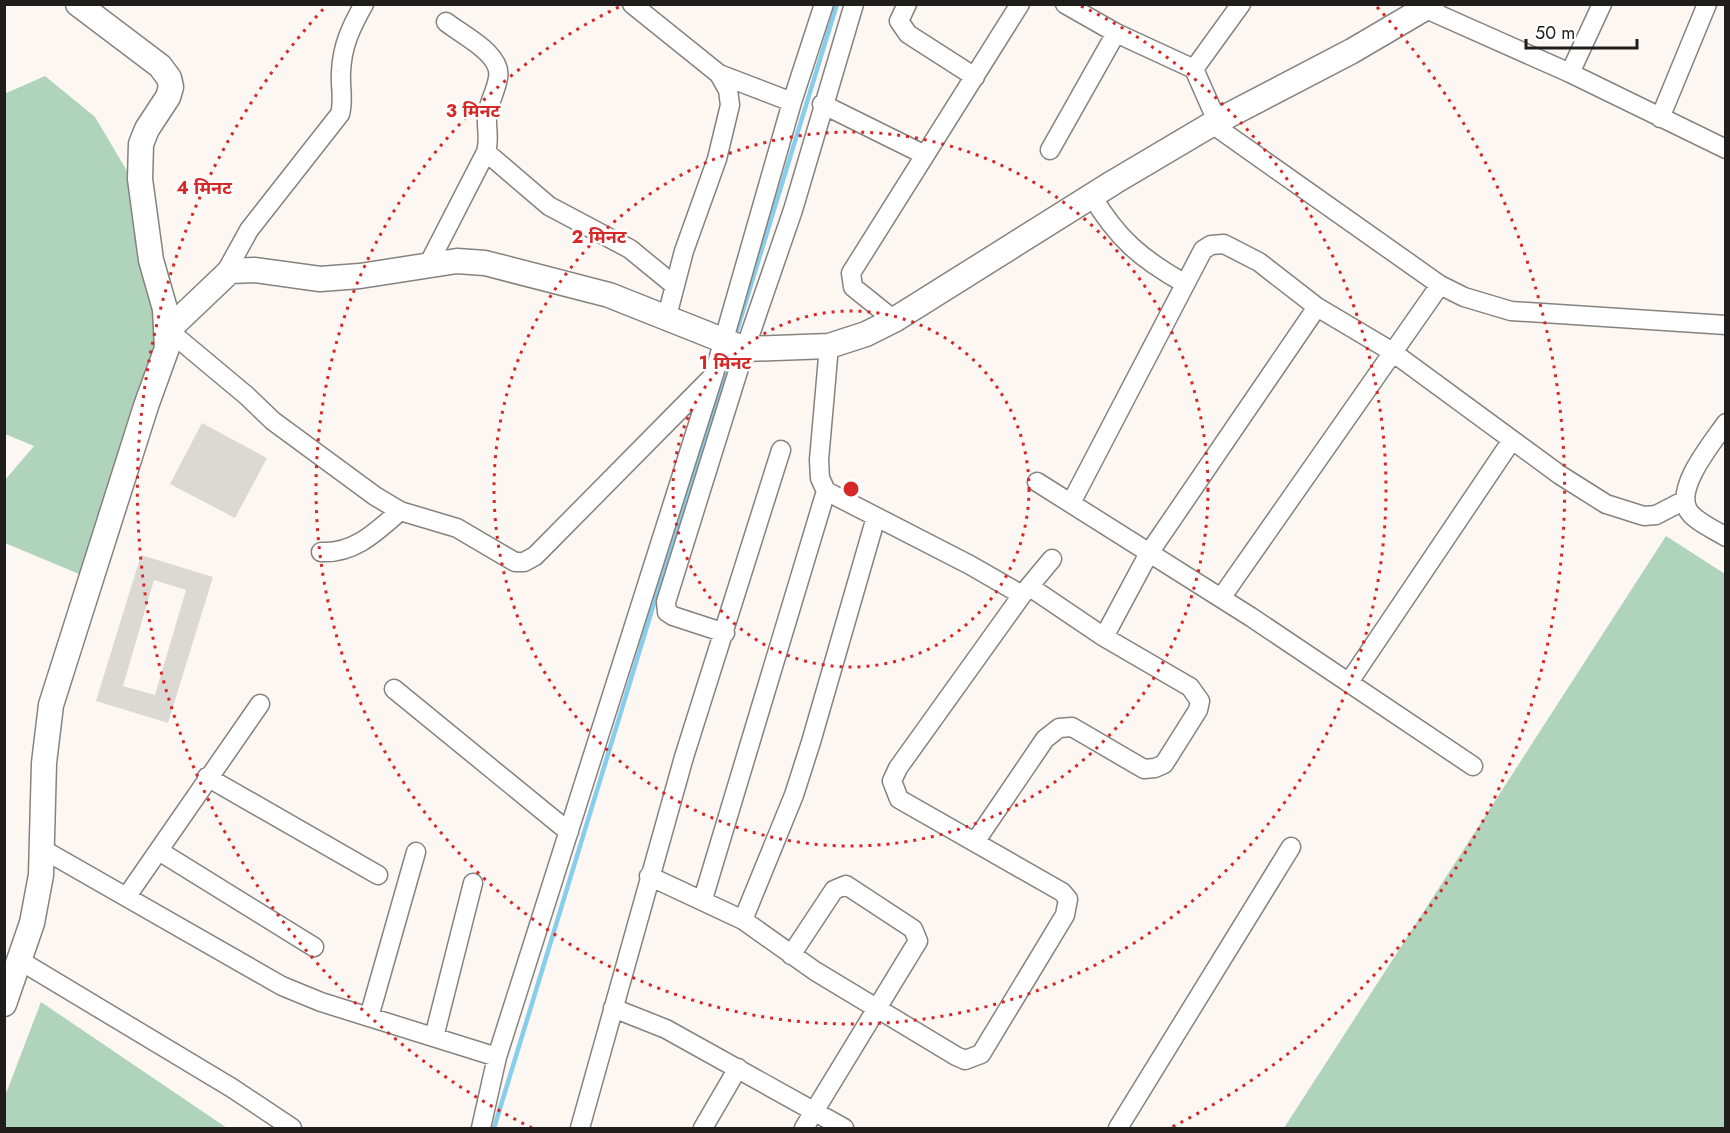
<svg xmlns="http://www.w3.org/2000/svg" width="1730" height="1133" viewBox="0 0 1730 1133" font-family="Jost,'Noto Sans Devanagari',sans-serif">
	<rect width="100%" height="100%" fill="#fcf7f3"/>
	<path fill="#afd3bb" d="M45,76l50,41 38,64 27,156 -76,239 -79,-33v-63l29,-34 -29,-12 -1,-340z
		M1666,536l59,38v554h-441z
		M41,1002l186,126h-222v-32z"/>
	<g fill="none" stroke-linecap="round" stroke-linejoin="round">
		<path stroke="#87cdec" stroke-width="4.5" d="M735,337l102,-333
			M494,1128l237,-777"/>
	</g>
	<path fill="#dcd8d4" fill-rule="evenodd" d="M202,423l65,35 -32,60 -65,-34z
		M141,555l72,22 -45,146 -72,-22zM154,580l32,10 -31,105 -32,-9z"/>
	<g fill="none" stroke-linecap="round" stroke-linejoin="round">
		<defs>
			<path id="street" d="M632,4l87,70 9,16 2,15 -13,54 -33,92 -17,65
				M907,4l-8,17 9,13 67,43
				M1065,4l51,29 78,36 47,-65
				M1602,4l-32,69 156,76
				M1426,9l144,64
				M1194,69l23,52
				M719,74l73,28
				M822,104l103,51
				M1660,118l47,-114
				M1212,124l228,161 24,12 47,14 215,14
				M1050,150l66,-117
				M486,152l63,54 81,43 44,36
				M1092,196c25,42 49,63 92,87
				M428,265l58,-113c4,-13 0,-24 1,-37 2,-13 9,-24 11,-37 5,-24 -36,-43 -52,-56
				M222,279l27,-49 91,-116c4,-14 0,-27 1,-42 1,-26 10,-45 23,-68
				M894,320l-41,-33 -2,-14 169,-269
				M168,330l79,66 26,25 102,75 25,15 57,17 58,34h9l11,-6 178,-180
				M829,346l-10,114 1,18 6,13 144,74 52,30
				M1726,423c-13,19 -51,64 -38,87 6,11 27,20 38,27
				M1037,482l214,135 222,149
				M1071,503l132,-253 8,-5 13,-1 35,18 58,45 74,44 169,124 46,29 38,12 12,-1 29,-15
				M321,552c33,2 55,-20 79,-41
				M1221,598l219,-313
				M725,633l-52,-17 -6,-4 -1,-10 79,-253 48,-139 61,-206
				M1104,637l45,-84 168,-246
				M1349,682l163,-242
				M394,689l175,143
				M207,777l171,98
				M975,842l70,-103 14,-11 13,-1 72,42 11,-1 9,-4 34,-54 2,-9 -10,-14 -86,-50 -74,-50
				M44,850l238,136 39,16 176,55
				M159,851l155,96
				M649,876l94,44 72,51 141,85 9,4 16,-6 84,-139 3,-16 -6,-7 -163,-93 -7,-18 6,-13 124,-173 30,-36
				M127,896l133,-192
				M703,899l123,-408
				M743,920l51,-125 17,-53 65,-225
				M791,955l43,-65 12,-5 67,44 5,12 -114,187
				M19,960l213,128 60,40
				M613,1008l53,21 178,99
				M369,1017l47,-165
				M434,1037l39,-154
				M481,1128l16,-71 217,-683 78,-272 32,-98
				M580,1128l104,-371 97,-307
				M703,1128l35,-60
				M1118,1128l173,-281"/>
			<path id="secondary" d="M168,330l62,-59 24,-1 66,9 40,-3 97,-15 28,2 124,32 136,54 84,-3 37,-12 28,-14 220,-138 98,-58 140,-73 80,-47
				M4,1004l28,-81 9,-48 3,-112 7,-58 95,-299 21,-58 -2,-39 -14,-49 -11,-81 1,-35 6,-15 21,-32 3,-10 -2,-9 -9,-12 -82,-62"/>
		</defs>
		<use href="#street" stroke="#86827e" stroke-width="21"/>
		<use href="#secondary" stroke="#86827e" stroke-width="27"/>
		<use href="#street" stroke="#fff" stroke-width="18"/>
		<use href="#secondary" stroke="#fff" stroke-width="24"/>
	</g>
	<g fill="none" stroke="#d62828" stroke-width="3" stroke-dasharray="3 6">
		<circle cx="851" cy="489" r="178"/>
		<circle cx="851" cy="489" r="357"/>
		<path d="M1081 6A535 535 0 1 1 621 6"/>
		<path d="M532 1128A714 714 0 0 1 325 7M1377 7A714 714 0 0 1 1170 1128"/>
	</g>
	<circle cx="851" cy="489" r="9" fill="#d62828" stroke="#fff" stroke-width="3"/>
	<g font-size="18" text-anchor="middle" font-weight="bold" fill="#d62828" stroke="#fff" stroke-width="5" stroke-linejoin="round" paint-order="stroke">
		<text x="473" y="117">3 मिनट</text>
		<text x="204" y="194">4 मिनट</text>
		<text x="599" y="243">2 मिनट</text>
		<text x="725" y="369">1 मिनट</text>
	</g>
	<rect width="1730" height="1133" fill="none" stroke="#201e1d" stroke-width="12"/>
	<path d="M1526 39v9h111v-9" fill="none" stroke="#201e1d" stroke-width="3"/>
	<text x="1535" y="39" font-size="18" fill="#201e1d" stroke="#ffffff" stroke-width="4.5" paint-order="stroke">50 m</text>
</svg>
